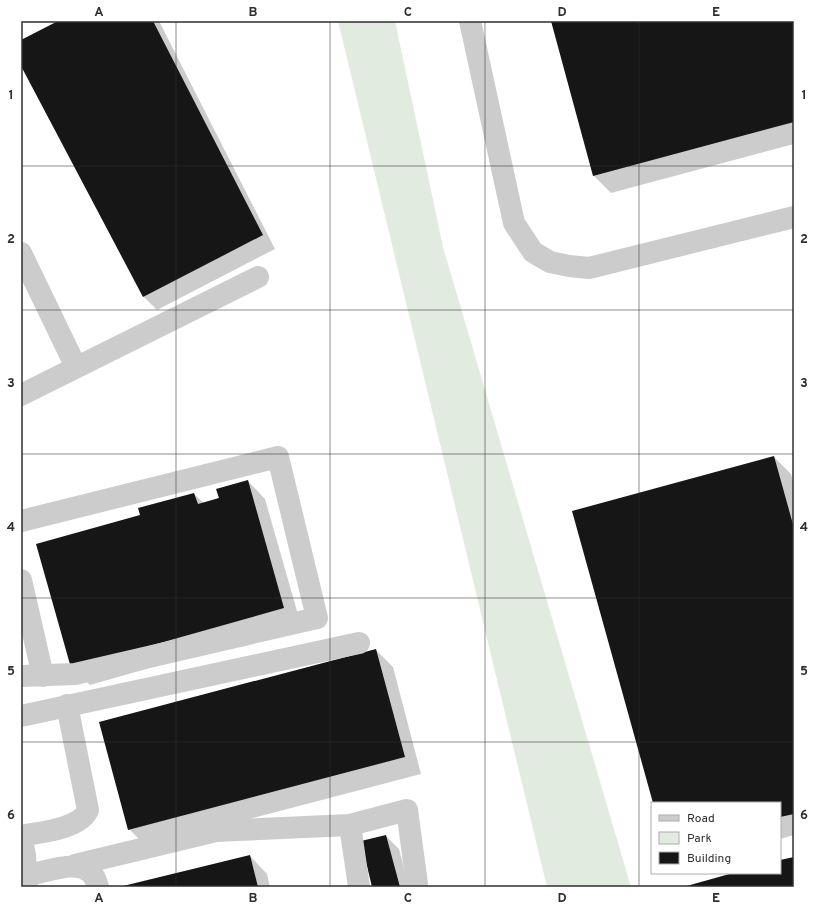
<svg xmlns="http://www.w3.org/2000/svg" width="815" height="908" viewBox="0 0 815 908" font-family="Overpass,sans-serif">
	<rect width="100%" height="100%" fill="#fff"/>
	<path fill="#e2ebdf" d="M338,21h57l48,226 188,640h-84z"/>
	<path fill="#0003" d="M61,21h98l116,228 -118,61 -14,-14 -122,-232v-23z
		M552,21h242v123l-183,49 -17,-17z
		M774,457l17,17 3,11v350l-14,4v-36h-126z
		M248,481l17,18 36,126 -211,60 -18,-18 70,-152 52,-21 10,9 16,-4z
		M376,650l17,17 28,107 -275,72 -17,-17z
		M386,836l13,13 10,38h-36z
		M250,856l17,18 3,13h-144z"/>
	<path fill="#161616" d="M58,21h95l110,214 -120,62 -122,-231v-26z
		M551,21h243v101l-201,54z
		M774,456l20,72v286l-14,3v-14h-127l-81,-292z
		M248,480l36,128 -213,60 -35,-124 104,-29 -2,-7 56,-15 4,11 21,-6 -3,-9z
		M376,649l29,108 -277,73 -29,-108z
		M386,835l14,52h-28l-11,-46z
		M250,855l8,32h-135v-1z
		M794,857v30h-111l50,-14h47v-13z"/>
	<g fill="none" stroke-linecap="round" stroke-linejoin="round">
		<path stroke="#ccc" stroke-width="22" d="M470,21l44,202 19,29 17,10 19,4 20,2 205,-51
			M21,253l55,114
			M21,395l237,-118
			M21,521l257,-64 39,161 -242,56 -54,2
			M21,580l22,96
			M21,716l338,-73
			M350,825l57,-15 10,74
			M21,836c19,-4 59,-7 67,-26l-21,-105
			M21,836l4,19 2,32
			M75,865l141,-34 134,-6 9,62
			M26,876c24,-5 64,-24 72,11"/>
	</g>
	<path fill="none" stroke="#2f2f2f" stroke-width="1" stroke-opacity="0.55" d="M176,21v866M330,21v866M485,21v866M639,21v866M21,166h773M21,310h773M21,454h773M21,598h773M21,742h773"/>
	<rect width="815" height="908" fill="none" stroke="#ffffff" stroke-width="44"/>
	<rect x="651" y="802" width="130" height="72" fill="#ffffff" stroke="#acacac"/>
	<rect x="659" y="815" width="20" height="6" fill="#cccccc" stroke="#acacac"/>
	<text x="687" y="822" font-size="12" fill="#2f2f2f">Road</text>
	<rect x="659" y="832" width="20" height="12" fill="#e2ebdf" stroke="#acacac"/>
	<text x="687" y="842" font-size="12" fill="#2f2f2f">Park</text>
	<rect x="659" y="852" width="20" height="12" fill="#161616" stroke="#acacac"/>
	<text x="687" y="862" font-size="12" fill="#2f2f2f">Building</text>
	<rect x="22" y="22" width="771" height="864" fill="none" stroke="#2f2f2f" stroke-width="1.5"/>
	<g font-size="13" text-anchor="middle" font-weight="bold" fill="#2f2f2f">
		<text x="99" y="16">A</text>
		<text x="253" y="16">B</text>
		<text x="408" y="16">C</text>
		<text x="562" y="16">D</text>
		<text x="716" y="16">E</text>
		<text x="11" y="99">1</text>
		<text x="804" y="99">1</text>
		<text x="11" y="243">2</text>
		<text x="804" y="243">2</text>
		<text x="11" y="387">3</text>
		<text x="804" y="387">3</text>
		<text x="11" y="531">4</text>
		<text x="804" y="531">4</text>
		<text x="11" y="675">5</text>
		<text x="804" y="675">5</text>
		<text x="11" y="819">6</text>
		<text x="804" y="819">6</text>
		<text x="99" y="902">A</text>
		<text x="253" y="902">B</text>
		<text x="408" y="902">C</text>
		<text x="562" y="902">D</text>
		<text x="716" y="902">E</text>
	</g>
</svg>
